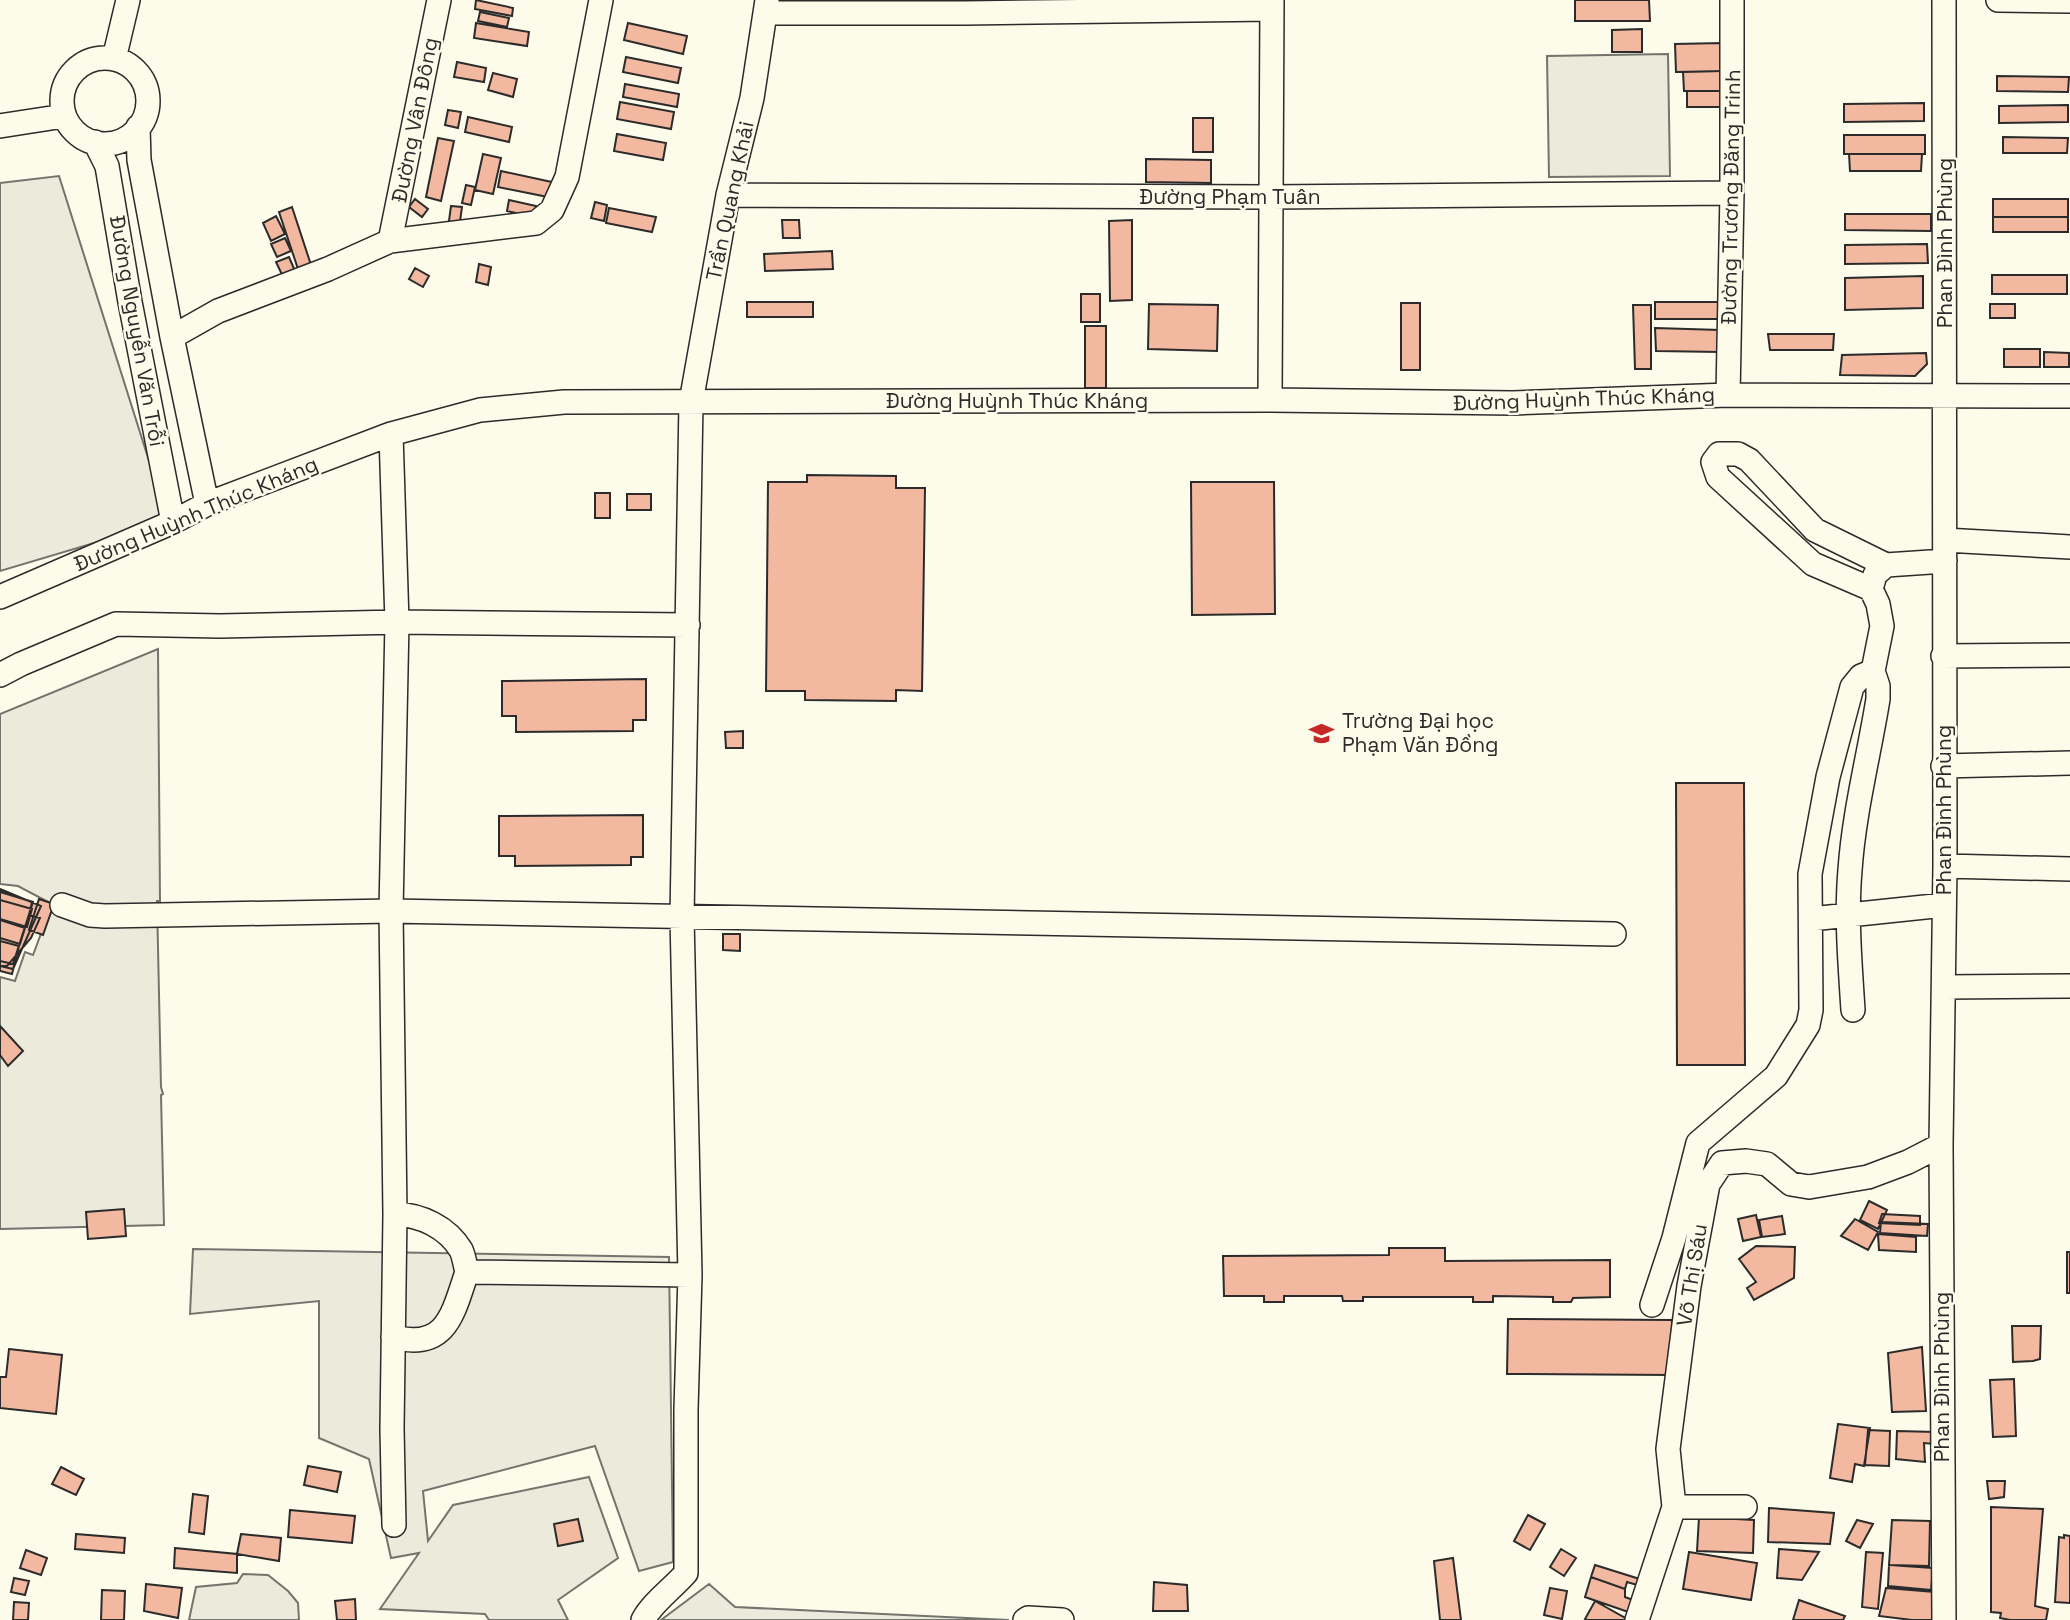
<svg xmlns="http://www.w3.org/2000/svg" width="2070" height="1620" viewBox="0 0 2070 1620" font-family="'Space Grotesk',sans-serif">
	<rect width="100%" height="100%" fill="#fdfbea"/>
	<path fill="#ecebdb" stroke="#74746e" stroke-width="2" d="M1668,54l2,122 -121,1 -2,-121z
		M59,176l109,345 -168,50v-388z
		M158,649l2,252h-3l4,186 2,7 -2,1 3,130 -164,4v-252l15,4 10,-29 8,3 19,-51 -34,-18 -18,-2v-170z
		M193,1249l476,8 4,305 -34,9 -44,-125 -172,45 5,50 25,-36 136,-28 29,81 -60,42 10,20h-79l-4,-6 -105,-5 39,-56 -28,5 -22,-99 -50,-21v-137l-129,13z
		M243,1574l25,1 20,16 10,12 1,17h-110l7,-33 41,-4z
		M709,1584l26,23 274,13h-348z"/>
	<path fill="#f2b8a0" stroke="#2b2b2b" stroke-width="2" d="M476,0l37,8 -1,8 -37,-7z
		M1575,0h74l1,21h-75z
		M480,12l29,6 -2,9 -29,-6z
		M476,23l53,9 -2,14 -53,-8z
		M628,23l59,13 -4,18 -59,-14z
		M1642,29v23h-30v-22z
		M1722,43l1,28 -47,1 -1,-28z
		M626,57l55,11 -3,15 -55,-11z
		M457,62l29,6 -2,14 -30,-5z
		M1723,71v20h-39l-1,-19z
		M493,73l24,6 -4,18 -25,-7z
		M1997,76l72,1 -1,15 -71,-1z
		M625,84l54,10 -2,13 -54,-10z
		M1687,91h34l1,16h-35z
		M620,102l54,10 -3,17 -54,-10z
		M1924,103v18l-80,1v-18z
		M2068,105v17l-69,1v-17z
		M448,110l13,2 -3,16 -13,-3z
		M468,117l44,10 -3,15 -44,-10z
		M1193,118h20v34h-20z
		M617,134l49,9 -3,17 -49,-9z
		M1844,135h81v19h-81z
		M2003,137l65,1 -1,15h-64z
		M438,138l16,3 -13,60 -15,-4z
		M483,154l18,4 -8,36 -18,-4z
		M1849,154h73l-1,17h-71z
		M1146,159l65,1v23l-65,-1z
		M501,171l51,11 -4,15 -50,-10z
		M466,185l9,2 -4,18 -9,-2z
		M415,199l13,10 -6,8 -13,-10z
		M1993,199h75v18h-75z
		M509,200l27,6 -2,11 -27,-6z
		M595,202l12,3 -3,16 -13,-3z
		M451,206l11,1 -3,22 -11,-1z
		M292,207l20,61 -13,4 -20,-60z
		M609,208l47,9 -4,15 -46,-9z
		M1845,214h86v17l-86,-1z
		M276,216l9,18 -14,7 -8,-18z
		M1993,217h75v15h-75z
		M782,220h17l1,18h-17z
		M1132,220v80l-22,1 -1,-80z
		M285,238l6,13 -14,6 -6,-13z
		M1927,244l1,19 -83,1v-19z
		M832,251l1,18 -68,2 -1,-17z
		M289,257l9,21 -12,5 -10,-21z
		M479,264l12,3 -3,18 -12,-3z
		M415,268l14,8 -6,11 -14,-8z
		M1992,275h75v19h-75z
		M1923,276v32l-78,2v-32z
		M1081,294h19v28h-19z
		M747,302h66v15h-66z
		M1655,302h65v17h-65z
		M1401,303h19v67h-19z
		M1149,304l69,1 -1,46 -69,-2z
		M1990,304h25v14h-25z
		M1633,305h18v64h-16z
		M1085,326h21v62h-21z
		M1655,328l65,2v22l-64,-1z
		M1768,334h66l-1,16h-63z
		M2004,349h36v18h-36z
		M2044,352l25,1v14h-25z
		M1926,353l1,11 -12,12 -75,-1 2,-20z
		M807,475l89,1v12h29l-3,203 -26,-1v11l-91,-1v-9h-39l2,-209h39z
		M1191,482h83l1,132 -83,1z
		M595,493h15v25h-15z
		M627,494h24v16h-24z
		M646,679v41h-13v11l-117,1v-16h-14v-35z
		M743,731v17h-17l-1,-16z
		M1676,783h68l1,282h-68z
		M643,815v42h-12v8l-116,1v-10h-16v-40z
		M0,889l41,17 -28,63 -13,-3z
		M0,891l32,11 -3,13 11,3 -9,20 -24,28h-7z
		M0,892l33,10 -20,62 -13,-3z
		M39,899l15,5 -11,31 -14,-5z
		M0,900l32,9 -5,18 -27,-8z
		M0,920l25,8 -5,16 -20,-6z
		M723,934h17v17l-17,-1z
		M0,941l19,5 -7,28 -12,-3z
		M0,1026l23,25 -15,15 -8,-11z
		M1869,1201l18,9 -9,19 -18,-9z
		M124,1209l2,27 -38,3 -2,-27z
		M1882,1214l38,2v9l-41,-2z
		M1756,1215l5,22 -18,4 -5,-22z
		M1782,1216l3,18 -23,3 -3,-17z
		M1855,1219l23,13 -10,18 -27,-14z
		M1881,1222l47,2 -1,12 -47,-3z
		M1878,1234l38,3v15l-37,-2z
		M1756,1246l39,1 -1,31 -40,22 -7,-12 9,-6 -17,-23z
		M1389,1248h56v13l165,-1v37l-37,1 -2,4h-18v-5l-60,-1v6h-20v-5h-110v4h-20l-1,-5h-58v6h-20v-6h-40l-1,-40 166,-1z
		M2067,1252h3v41h-3z
		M1508,1319l164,1 -1,55 -164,-1z
		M2012,1326h29l-1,33 -7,2 -20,1z
		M1922,1347l4,64 -34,1 -4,-59z
		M9,1349l53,6 -6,59 -56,-6v-31h6z
		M2014,1379l2,57 -23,1 -3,-57z
		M1838,1424l32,4 -6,38 -9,-2 -3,18 -22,-4z
		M1868,1430l22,1 -1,35 -24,-1z
		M1897,1431l39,1 -1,12 -11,-1 1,19 -29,-3z
		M308,1466l33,6 -4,20 -33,-7z
		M61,1467l23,12 -8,16 -24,-11z
		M1987,1481h18l-1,16 -15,2z
		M193,1494l15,2 -4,38 -15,-2z
		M1991,1507l52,2 -8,97 13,3 -2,11h-36l-10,-2 1,-5 -10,-1z
		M1769,1508l65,5 -4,31 -62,-2z
		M290,1510l65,6 -3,27 -64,-6z
		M1528,1515l17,9 -15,26 -16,-9z
		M1699,1517l55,3 -1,33 -56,-2z
		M578,1519l5,22 -25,5 -4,-22z
		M1857,1520l16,4 -13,24 -14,-7z
		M1892,1520l38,1 -1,45 -40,-1z
		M76,1534l49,4 -1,15 -49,-4z
		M241,1534l40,4 -2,23 -42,-7z
		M2064,1535l6,1v67l-15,-1 4,-65 5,1z
		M175,1548l62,6v19l-63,-5z
		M1561,1549l15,9 -12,18 -14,-9z
		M1779,1549l40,3 -17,28 -25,-2z
		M26,1550l21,8 -6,17 -21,-7z
		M1689,1552l68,11 -6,37 -68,-11z
		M1866,1552l17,1 -5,56 -16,-2z
		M1453,1558l8,62h-21l-6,-59z
		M1595,1565l51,16 -2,6 -17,-5 -2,7 -34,-12z
		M1889,1565l44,3 -2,22 -43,-4z
		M1591,1577l34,12v8l16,6 -4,12 -52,-18z
		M14,1578l15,3 -4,14 -14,-3z
		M1154,1582l33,3 1,26h-35z
		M146,1584l36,4 -4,30 -34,-7z
		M1550,1588l17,3 -5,28 -18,-4z
		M1886,1588l49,4 -3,28h-20l-33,-4z
		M102,1590l23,1 -1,29h-23z
		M355,1599l1,21h-19l-2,-19z
		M1799,1600l46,16 -2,4h-50z
		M1595,1601l34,19h-42l-2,-1z
		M14,1602l15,1 -1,17h-15z"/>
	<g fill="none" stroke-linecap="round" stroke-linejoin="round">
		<defs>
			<path id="minor" d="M1998,0l72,1
				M765,13h200l307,-4
				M62 101a43 43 0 1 1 86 0a43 43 0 1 1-86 0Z
				M114,59l14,-59
				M0,126l64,-10
				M138,127l1,33 33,177 35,167
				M95,142l12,24 23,136 43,220
				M728,195l542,2 462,-4
				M390,241l49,-241
				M172,337l46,-26 110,-42 62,-28 146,-18 16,-13 15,-33 34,-177
				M1728,395l4,-202v-193
				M1270,400l2,-400
				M391,434l6,188 -6,289 4,303 -3,215 2,96
				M1945,540l125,7
				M1871,589l-58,-25 -95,-87 -5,-15 6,-8h19l11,6 66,70 71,35
				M0,597l173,-75 34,-18 184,-70 89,-24 84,-8 706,-2 243,3 215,-8 342,1
				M1943,656l127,-1
				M0,675l21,-11 95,-40 104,2 177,-4 291,3
				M1943,766l127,-3
				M1945,866l125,3
				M62,905l28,10 15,1 286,-5 1223,23
				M1811,919l133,-14
				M1944,987l126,-1
				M1853,1010c-3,-47 -7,-93 -3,-140 4,-58 19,-115 28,-171v-13l-5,-15 9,-45 -4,-22 -7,-15 4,-14 11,-10 59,-4
				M395,1214c26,1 52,13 66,36 3,6 4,15 6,22
				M1652,1305l22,-67 24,-95 78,-67 32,-51 3,-15 -1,-136 18,-97 24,-90 9,-11 12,-5
				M393,1337c54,14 60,-24 74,-65l223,3
				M1674,1507h71
				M643,1620c10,-18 29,-31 43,-47v-164l4,-134 -8,-358 9,-515 37,-207 24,-97 15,-98
				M1025,1620l3,-2 34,2
				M1637,1620l37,-113 -6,-58 21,-163 19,-102 14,-21 24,-2 21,3 24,20 18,3 59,-10 40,-15 33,-17
				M1944,1620l-3,-475 4,-279 -1,-866"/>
		</defs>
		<use href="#minor" stroke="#2b2b2b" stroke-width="26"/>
		<use href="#minor" stroke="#fdfbea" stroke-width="23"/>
	</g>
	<defs>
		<symbol id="university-bare" viewBox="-9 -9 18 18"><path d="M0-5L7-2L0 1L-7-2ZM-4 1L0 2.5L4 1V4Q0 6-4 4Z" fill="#c62828" stroke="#fdfbea" stroke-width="2.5" paint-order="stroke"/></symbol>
	</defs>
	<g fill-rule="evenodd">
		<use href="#university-bare" x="1304" y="716" width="35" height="35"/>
	</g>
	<g text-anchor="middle" stroke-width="5" stroke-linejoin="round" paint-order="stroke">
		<g font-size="21" fill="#2b2b2b" stroke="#fdfbea">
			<text transform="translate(415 120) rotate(-79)" y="7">Đường Vân Đông</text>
			<text x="1230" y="204">Đường Phạm Tuân</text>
			<text transform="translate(1731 197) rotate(-89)" y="7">Đường Trương Đăng Trinh</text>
			<text transform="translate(730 201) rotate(-78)" y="7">Trần Quang Khải</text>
			<text transform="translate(1945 243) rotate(-90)" y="7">Phan Đình Phùng</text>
			<text transform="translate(137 331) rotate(80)" y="7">Đường Nguyễn Văn Trỗi</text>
			<text transform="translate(1584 399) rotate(-2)" y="7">Đường Huỳnh Thúc Kháng</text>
			<text x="1017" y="408">Đường Huỳnh Thúc Kháng</text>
			<text transform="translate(196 514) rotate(-23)" y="7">Đường Huỳnh Thúc Kháng</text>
			<text transform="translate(1944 810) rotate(-90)" y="7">Phan Đình Phùng</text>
			<text transform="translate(1692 1275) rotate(-81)" y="7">Võ Thị Sáu</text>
			<text transform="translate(1942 1377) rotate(-90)" y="7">Phan Đình Phùng</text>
		</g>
		<g font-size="21" fill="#2b2b2b" stroke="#fdfbea" text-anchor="start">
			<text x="1342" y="728">Trường Đại học<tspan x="1342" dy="24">Phạm Văn Đồng</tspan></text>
		</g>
	</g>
</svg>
